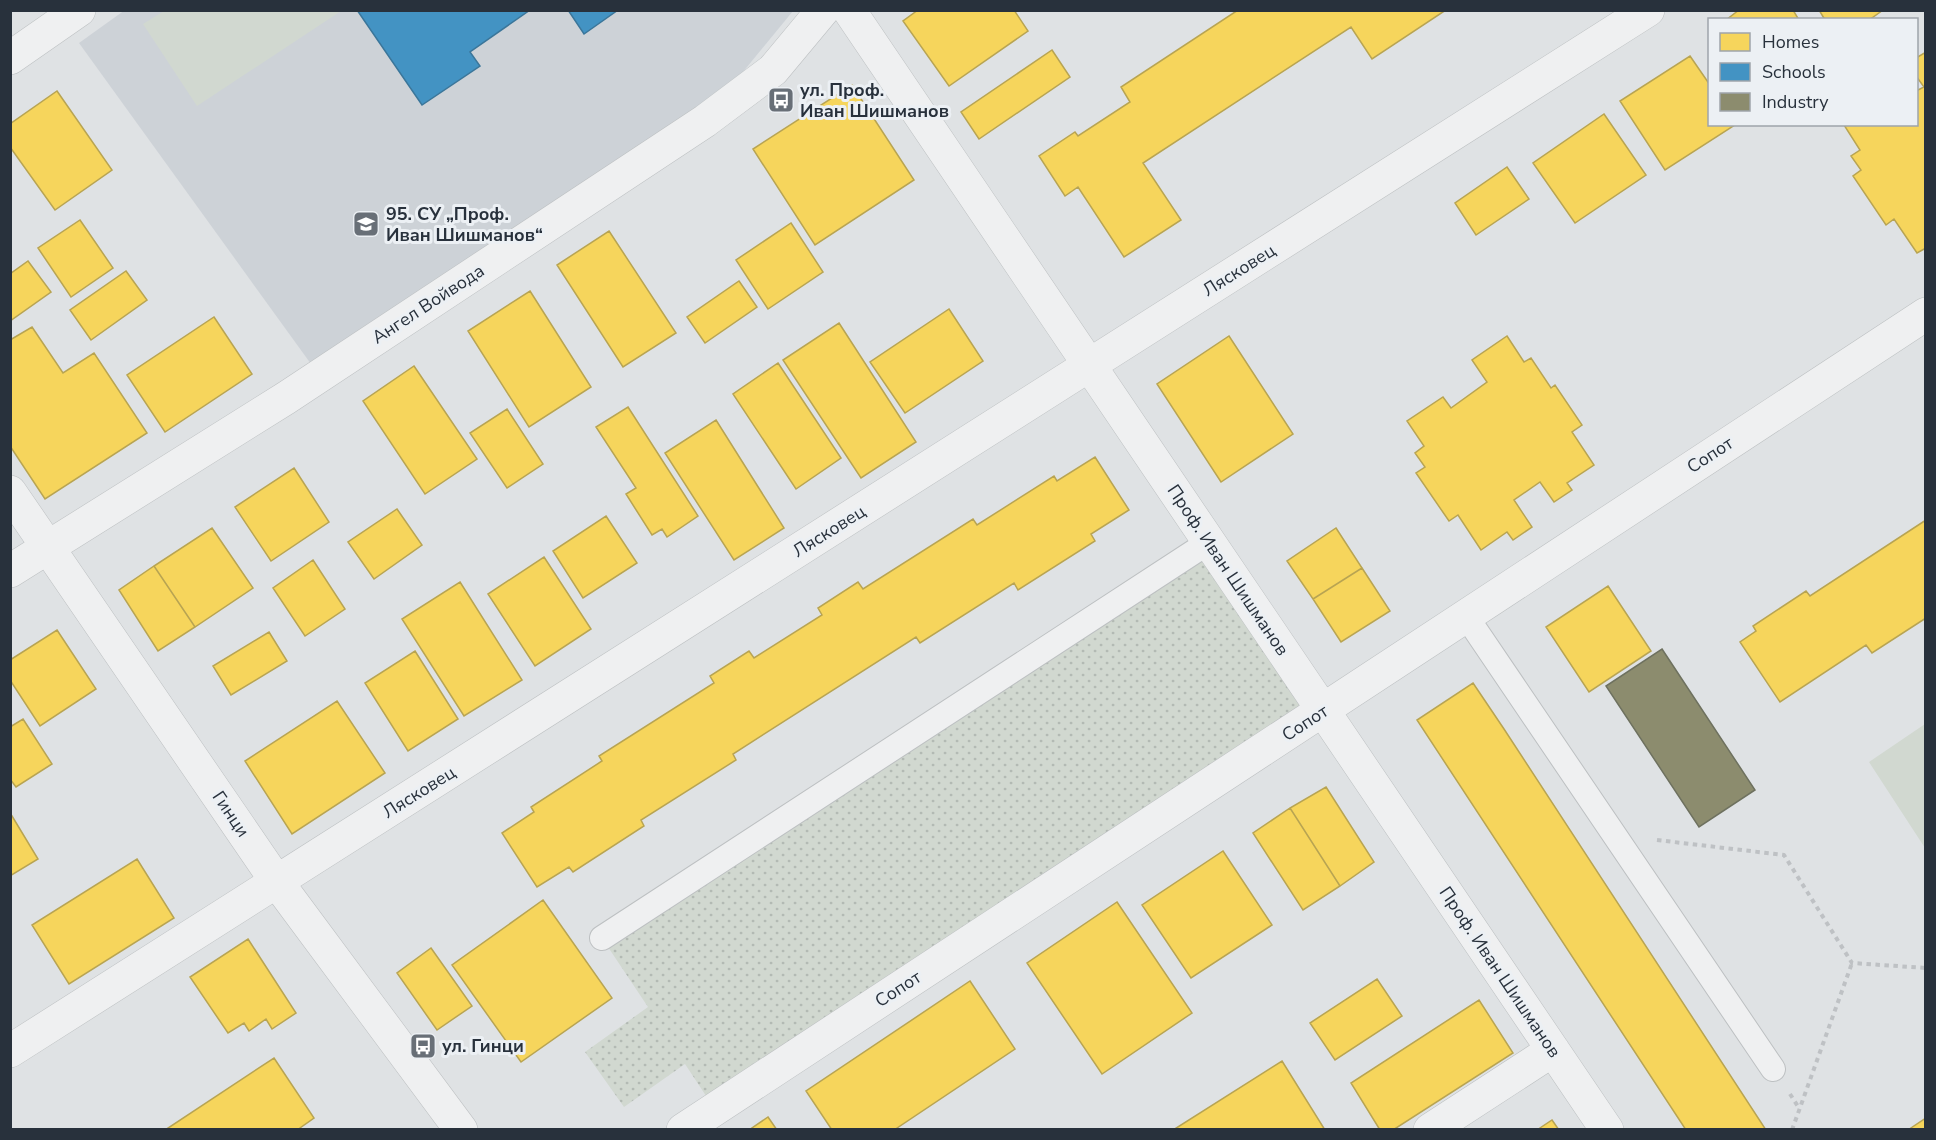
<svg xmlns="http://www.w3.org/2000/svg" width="1936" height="1140" viewBox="0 0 1936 1140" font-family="'Nunito Sans',sans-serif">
	<defs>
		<pattern id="grass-dots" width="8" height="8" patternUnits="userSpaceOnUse" patternTransform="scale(1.5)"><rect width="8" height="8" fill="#d1d8d0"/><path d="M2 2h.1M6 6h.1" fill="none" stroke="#b3bab4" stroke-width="1.8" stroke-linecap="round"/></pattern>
	</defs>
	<rect width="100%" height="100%" fill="#dfe2e4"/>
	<path fill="#cdd2d7" d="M125,10l668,1 -60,73 -422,280 -232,-321z"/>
	<path fill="url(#grass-dots)" d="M1209,542l114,169 -609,397 -29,-44 -61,43 -39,-55 63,-45 -46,-69z"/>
	<path fill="#d1d8d0" d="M164,11v-1l177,1 -144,95 -54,-82z
		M1925,724v124l-56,-86z"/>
	<path fill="#f6d55c" stroke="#b8a452" stroke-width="1.5" d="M918,10h96l14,21 -79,55 -46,-65z
		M1238,10h208l-74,49 -21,-32 -208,136 38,57 -57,37 -46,-70 -13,9 -26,-40 36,-24 3,4 52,-34 -9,-15z
		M1739,10h54l6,10h-73z
		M1819,10h64l-14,10h-44z
		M1052,50l18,27 -91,62 -18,-27z
		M1926,52v196l-9,5 -23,-34 -8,6 -33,-49 8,-6 -10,-14 9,-6 -16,-25 72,-1v-33l8,-4 -8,-11v-18z
		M1690,56l20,29v39l25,1 -70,45 -45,-69z
		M852,85l62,95 -99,65 -62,-96z
		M57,91l55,79 -57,40 -45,-63v-23z
		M1604,114l42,61 -71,48 -42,-60z
		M1507,167l22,32 -53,36 -21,-32z
		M80,220l33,48 -42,29 -33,-49z
		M791,223l32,49 -55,37 -32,-49z
		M609,231l67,102 -53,34 -66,-102z
		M28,261l23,31 -41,29v-47z
		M126,271l21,29 -56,40 -21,-30z
		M739,281l18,26 -52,36 -18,-26z
		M530,291l61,96 -62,40 -61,-96z
		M949,309l34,52 -78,52 -35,-51z
		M214,317l38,57 -87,58 -38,-57z
		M839,323l77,119 -55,36 -78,-118z
		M32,327l31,46 31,-20 53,80 -102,66 -35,-53v-106z
		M1229,336l64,98 -72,48 -64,-98z
		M1507,336l17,26 7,-4 20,30 4,-3 27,40 -10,7 22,33 -27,18 5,7 -18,12 -14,-20 -26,18 18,27 -19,13 -6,-8 -26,18 -23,-35 -9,6 -33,-48 9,-6 -10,-14 9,-7 -17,-25 36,-24 8,11 36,-26 -15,-22z
		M778,363l63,95 -45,31 -63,-95z
		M414,366l63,93 -52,35 -62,-93z
		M628,407l70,109 -31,21 -5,-8 -10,6 -26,-41 10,-6 -40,-61z
		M507,409l36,55 -36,24 -37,-55z
		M716,420l68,108 -50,32 -69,-107z
		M1095,457l34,53 -38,24 4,7 -77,49 -4,-7 -94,60 -4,-6 -183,117 3,6 -95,60 3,6 -71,46 -4,-5 -32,20 -35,-54 32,-21 -3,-5 71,-46 -3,-5 115,-73 -4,-7 39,-25 5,7 68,-43 -4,-7 40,-26 5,7 110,-70 4,6 77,-49 3,5z
		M294,468l35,54 -58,39 -36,-54z
		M397,509l25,36 -48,34 -26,-37z
		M606,516l31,47 -54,35 -30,-47z
		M1926,520v98l-54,35 -6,-8 -86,57 -40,-60 16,-11 -3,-5 53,-35 4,5z
		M212,528l41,60 -58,39 -41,-61z
		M1336,528l26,40 -49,31 -26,-38z
		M544,557l47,72 -56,37 -47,-72z
		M313,560l32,49 -40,27 -32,-48z
		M154,566l41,61 -37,24 -39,-61z
		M1362,568l28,43 -49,31 -28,-43z
		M460,582l62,98 -58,36 -62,-97z
		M1608,586l43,65 -62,41 -43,-65z
		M57,630l39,59 -56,37 -30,-46v-20z
		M269,632l18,29 -56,34 -18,-29z
		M415,651l43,68 -50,32 -43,-68z
		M1473,683l31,46 262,401h-80l-269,-410z
		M337,701l48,72 -93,61 -47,-73z
		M23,719l29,45 -36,23 -6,-8v-52z
		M1326,787l48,75 -34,24 -50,-78z
		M1290,808l50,78 -37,24 -50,-77z
		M12,816l26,43 -28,17v-58z
		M1223,851l49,74 -81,53 -49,-73z
		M137,859l37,59 -105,66 -37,-59z
		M543,900l69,98 -91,64 -69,-97z
		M1117,902l75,111 -90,61 -75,-111z
		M248,939l48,74 -24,16 -6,-10 -17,12 -5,-8 -16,10 -38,-56z
		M431,948l41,58 -35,24 -40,-57z
		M1377,979l25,37 -67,44 -25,-37z
		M970,981l45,68 -121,81h-62l-26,-39z
		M1479,1000l34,53 -120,77h-13l-29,-47z
		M274,1058l40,60 -17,12h-132z
		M1282,1061l43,69h-152z
		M768,1117l9,13h-28z
		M1926,1118v12h-18z
		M1552,1120l7,10h-22z"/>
	<path fill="#4393c3" stroke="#3b769a" stroke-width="1.5" d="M357,10h173l-60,42 10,14 -58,39z
		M568,10h50l-34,24z"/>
	<path fill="#8c8c6e" stroke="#6e715f" stroke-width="1.5" d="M1662,649l93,141 -56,37 -93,-141z"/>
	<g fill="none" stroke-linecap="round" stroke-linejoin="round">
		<defs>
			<path id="service" d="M1466,616l307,453
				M602,938l607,-396"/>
			<path id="minor" d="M849,10l758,1120
				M10,58l69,-48
				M10,492l267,390 184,248
				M10,571l276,-173 419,-277 68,-51 50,-60
				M10,1051l1638,-1041
				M683,1130l1243,-816
				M1430,1130l123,-80"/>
		</defs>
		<use href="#service" stroke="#bdc0c2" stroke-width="26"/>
		<use href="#minor" stroke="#bdc0c2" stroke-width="34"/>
		<path stroke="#bec1c4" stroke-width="4" stroke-dasharray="4.5 4.5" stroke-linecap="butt" d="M1657,840l127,15 68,108 74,5
			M1790,1094l9,14
			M1792,1130l60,-167"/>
		<use href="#service" stroke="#eff0f1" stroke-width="24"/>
		<use href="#minor" stroke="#eff0f1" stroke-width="33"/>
	</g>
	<defs>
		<symbol id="bus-square" viewBox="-11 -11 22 22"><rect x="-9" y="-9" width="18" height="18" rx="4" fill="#686f77" stroke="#ecf0f4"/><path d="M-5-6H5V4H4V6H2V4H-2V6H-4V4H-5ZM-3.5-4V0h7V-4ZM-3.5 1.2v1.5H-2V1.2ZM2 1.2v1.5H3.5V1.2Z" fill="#fff"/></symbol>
		<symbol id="school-square" viewBox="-11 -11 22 22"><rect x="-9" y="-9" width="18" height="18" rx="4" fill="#686f77" stroke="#ecf0f4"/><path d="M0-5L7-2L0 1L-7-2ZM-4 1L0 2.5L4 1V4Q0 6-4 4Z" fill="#fff"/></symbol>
	</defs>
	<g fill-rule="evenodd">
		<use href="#bus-square" x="766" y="85" width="30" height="30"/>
		<use href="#school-square" x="351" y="209" width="30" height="30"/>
		<use href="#bus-square" x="408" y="1031" width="30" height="30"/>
	</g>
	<g text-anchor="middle" stroke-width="6" stroke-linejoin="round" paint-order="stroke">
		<g font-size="18" font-weight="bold" fill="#28313c" stroke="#ecf0f4" text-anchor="start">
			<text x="800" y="96">ул. Проф.<tspan x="800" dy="21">Иван Шишманов</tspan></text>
			<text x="386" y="220">95. СУ „Проф.<tspan x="386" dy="21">Иван Шишманов“</tspan></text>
			<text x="442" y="1052">ул. Гинци</text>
		</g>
		<g font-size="18" fill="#28313c" stroke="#ecf0f4">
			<text transform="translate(1239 270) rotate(-32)" y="6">Лясковец</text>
			<text transform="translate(428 304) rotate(-33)" y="6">Ангел Войвода</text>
			<text transform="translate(1710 455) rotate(-33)" y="6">Сопот</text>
			<text transform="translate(829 531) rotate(-32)" y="6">Лясковец</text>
			<text transform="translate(1228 570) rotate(56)" y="6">Проф. Иван Шишманов</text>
			<text transform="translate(1305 723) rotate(-33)" y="6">Сопот</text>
			<text transform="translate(419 792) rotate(-32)" y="6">Лясковец</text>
			<text transform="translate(231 814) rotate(56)" y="6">Гинци</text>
			<text transform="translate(1500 972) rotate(56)" y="6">Проф. Иван Шишманов</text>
			<text transform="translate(898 989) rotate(-33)" y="6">Сопот</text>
		</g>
	</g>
	<rect width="1936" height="1140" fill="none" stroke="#28313c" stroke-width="24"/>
	<rect x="1708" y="18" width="210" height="108" fill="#ecf0f4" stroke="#9ea4aa" stroke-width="1.5"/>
	<rect x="1720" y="33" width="30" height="18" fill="#f6d55c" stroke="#9ea4aa" stroke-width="1.5"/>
	<text x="1762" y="48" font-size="18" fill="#28313c">Homes</text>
	<rect x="1720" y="63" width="30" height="18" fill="#4393c3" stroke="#9ea4aa" stroke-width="1.5"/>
	<text x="1762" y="78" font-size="18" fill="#28313c">Schools</text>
	<rect x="1720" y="93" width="30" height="18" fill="#8c8c6e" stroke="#9ea4aa" stroke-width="1.5"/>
	<text x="1762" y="108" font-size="18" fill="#28313c">Industry</text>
</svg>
